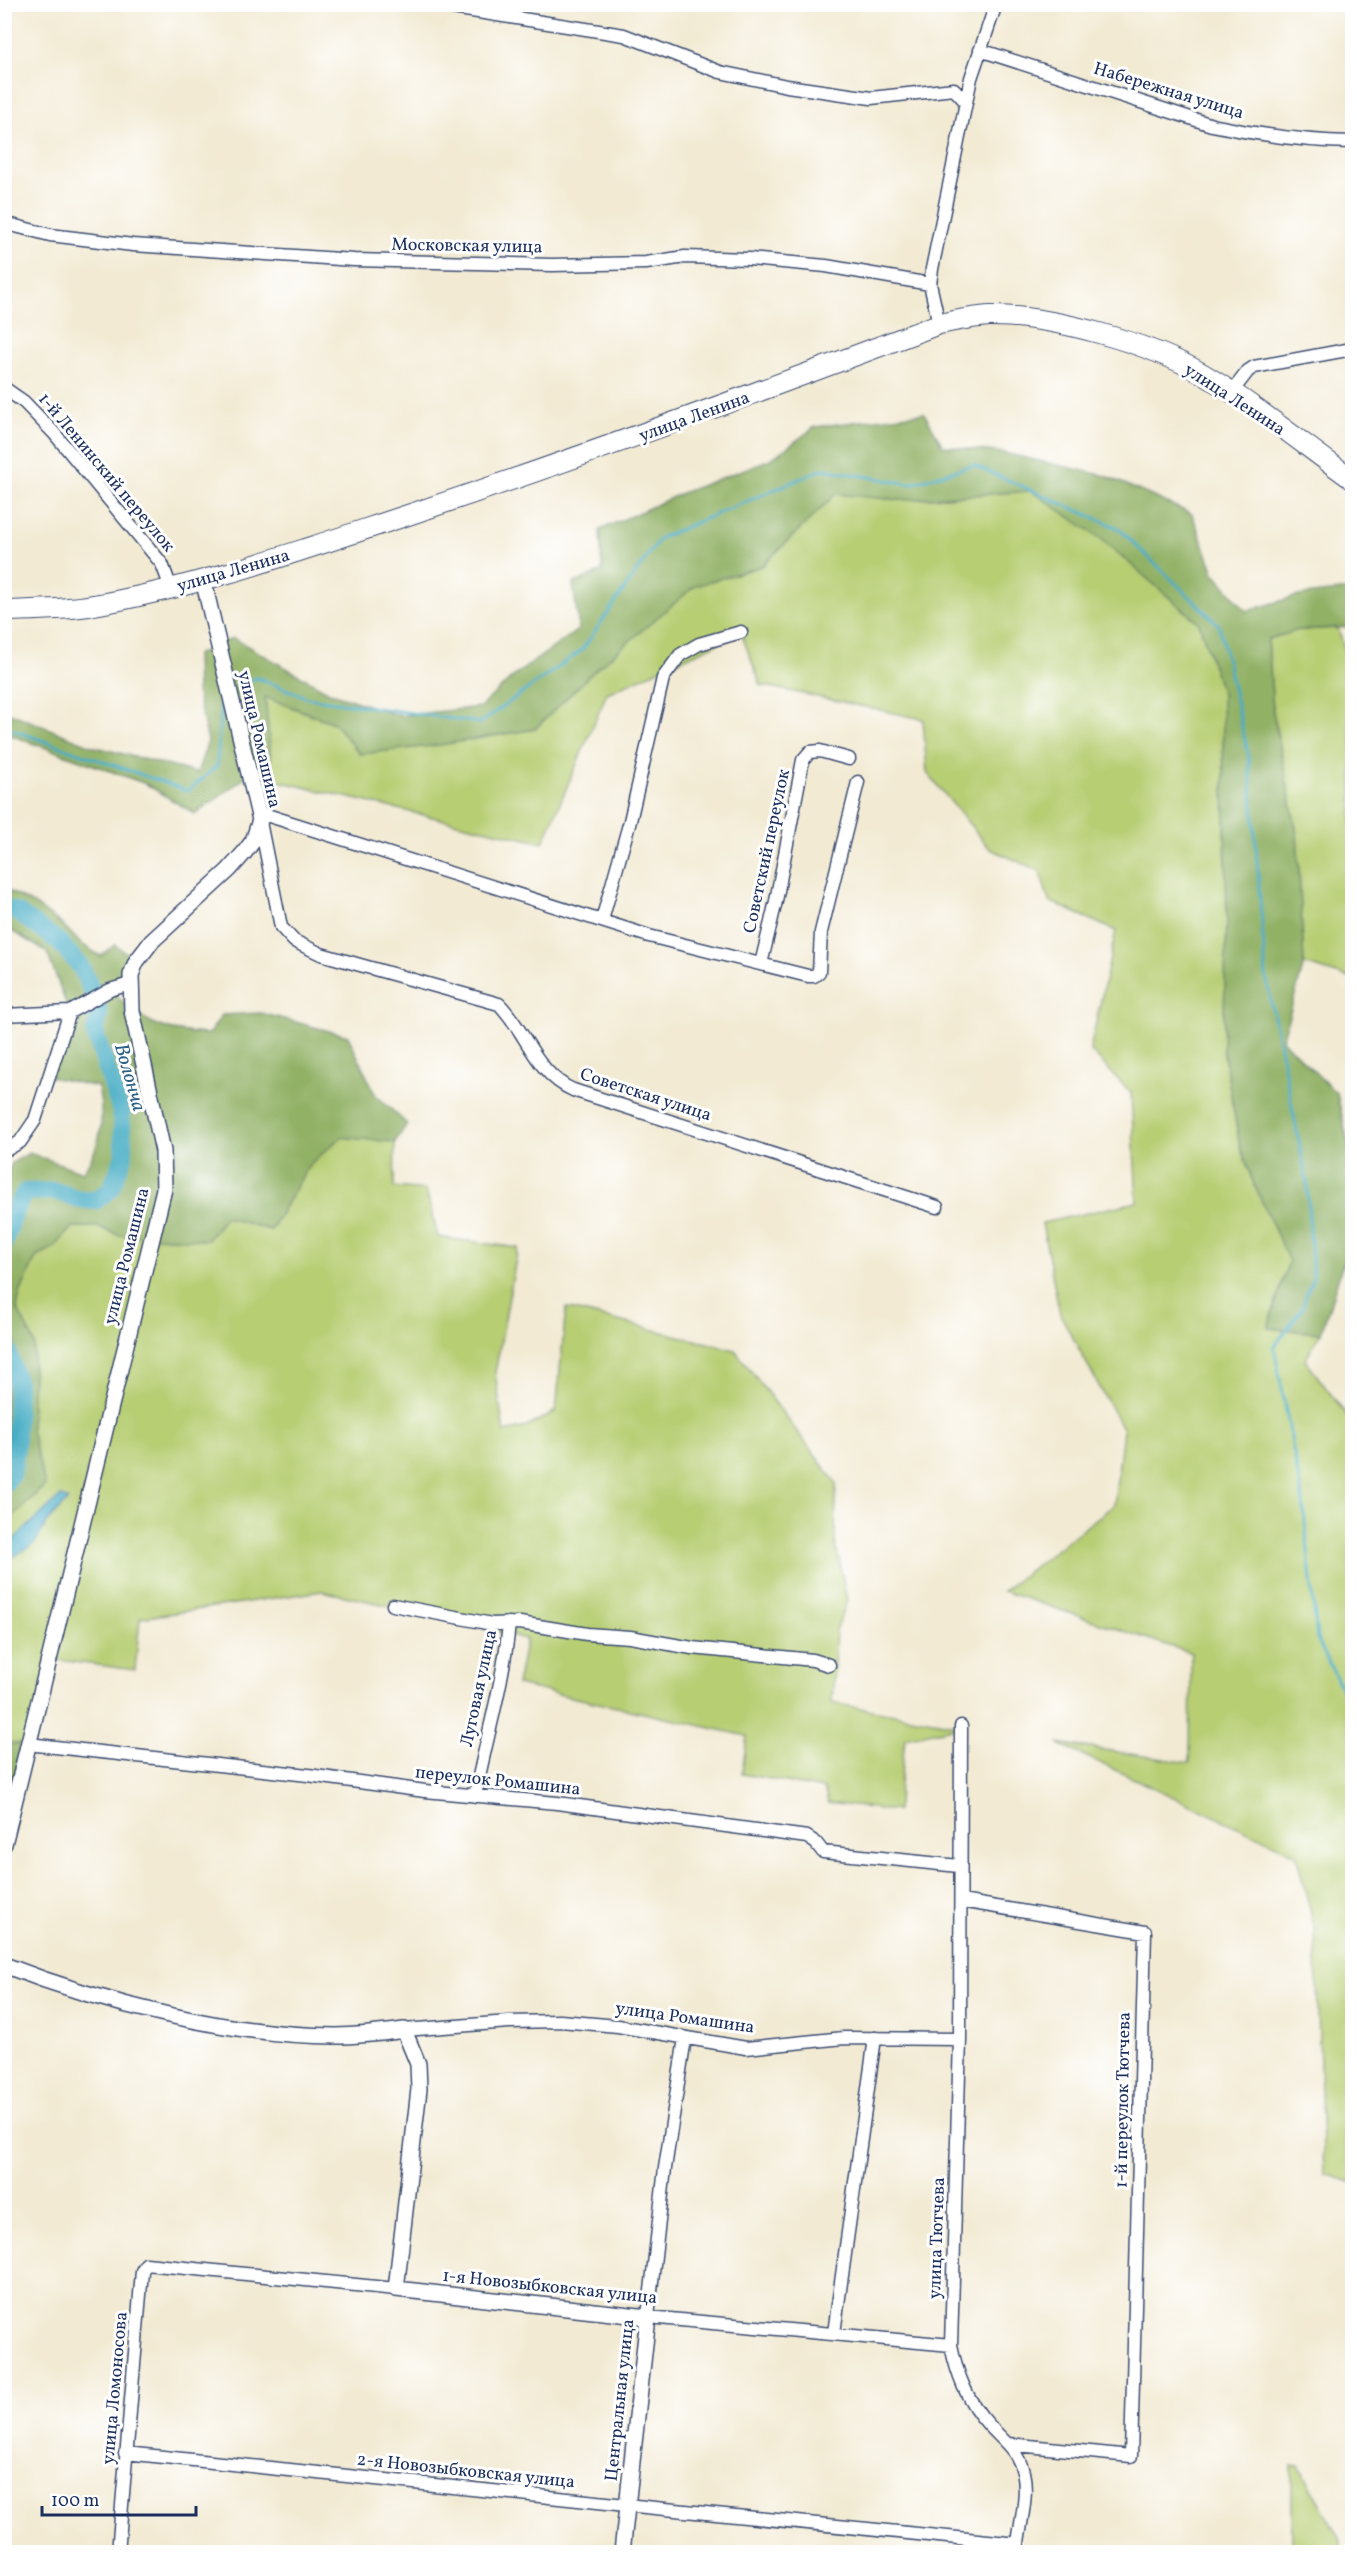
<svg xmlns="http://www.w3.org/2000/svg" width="1357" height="2557" viewBox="0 0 1357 2557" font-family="Vollkorn,serif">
	<rect width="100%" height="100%" fill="#fff"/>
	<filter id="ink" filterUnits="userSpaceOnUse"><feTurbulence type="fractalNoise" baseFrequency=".0167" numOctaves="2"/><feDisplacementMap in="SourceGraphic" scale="12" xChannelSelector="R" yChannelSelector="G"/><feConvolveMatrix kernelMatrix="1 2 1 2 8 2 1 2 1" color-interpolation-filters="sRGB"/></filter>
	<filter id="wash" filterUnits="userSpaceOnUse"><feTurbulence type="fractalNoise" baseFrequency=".008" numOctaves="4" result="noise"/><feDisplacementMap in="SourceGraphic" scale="24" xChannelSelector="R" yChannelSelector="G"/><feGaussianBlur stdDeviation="1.35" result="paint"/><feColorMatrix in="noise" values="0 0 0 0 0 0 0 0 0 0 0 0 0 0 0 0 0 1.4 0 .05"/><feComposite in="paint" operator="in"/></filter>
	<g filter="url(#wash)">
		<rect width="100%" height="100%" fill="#f2ead3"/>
		<path fill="#b7ce73" stroke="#697e68" stroke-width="1.5" d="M1031,491l69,46 99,86 23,70 5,224 -4,132 17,97 13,36 36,79 -21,67 53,5 -16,27 47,62v760l-28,-8 -9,-245 -19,-75 -239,-111 133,20 1,-110 -188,-62 111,-86 9,-75 -63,-116 -18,-91 95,-21 -6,-109 -41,-43 26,-119 -67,-30 -9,-30 -50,-22 -63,-76 -4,-54 -162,-34 -20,-52 -134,60 -64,150 -278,-65 -9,-7 15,-12 -6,-62 69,26 26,31 175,-25 61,-60 99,-84 67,-19 74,-73 63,7z
			M1338,628l10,32 4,2v302l-2,14 -46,-14 -7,-130 -24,-123 -5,-72 31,-9z
			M341,1137l54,5 -1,45 32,3 12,47 80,11 -23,125 9,59 23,-5 29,-16 10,-103 169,42 101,133 -1,58 12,59 -11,31 -4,72 129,23 -56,12 -8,73 -69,-8 -4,-14 -82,-15 5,-38 -230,-51 9,-46 -99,-25 -105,-23 -182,27 -5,52 -84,-11 -23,85 -23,-1v-181l30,-19 12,-21 21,-22 -7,-4 -56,51v-22l40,-40 -14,-55 3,-88 -17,-34 3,-15 16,-36 20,-11 15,-19h27l21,8 88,5 18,-23 46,13 38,-65z
			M1292,2465l7,1 41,74v12h-48z"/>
		<path fill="#91b165" stroke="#567062" stroke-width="1.5" d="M924,413l19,33 61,7 102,23 86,38 22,59 32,38 52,-15 54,-7v38l-53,3 -31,9 5,72 24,123 7,130 -22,76 55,54 15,66v75l-31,98 -53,-5 21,-67 -36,-79 -13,-36 -17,-97 4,-132 -5,-224 -23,-70 -99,-85 -69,-47 -132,9 -63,-6 -74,72 -67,20 -99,83 -61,60 -95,16 -80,9 -26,-31 -69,-26 6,62 -76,55 -49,-30 -141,-51v-22l87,35 105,27 11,-32 -11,-47 -1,-39 37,-17 98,55 69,23 80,-9 35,-32 64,-46 -6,-45 29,-13 -2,-41 82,-37 89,-34 44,-32z
			M5,889l30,16 28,20 17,18 20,13 15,-11 16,11 -21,34c37,34 49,42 99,44l13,-19 39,-2 87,23 27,58 32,30 -12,18 -54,-5 -32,28 -38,65 -46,-13 -17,23 -89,-5 -21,-8h-26l-16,19 -20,11 -16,36 -3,15 17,34 -3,88 14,55 -40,40v-345l7,-17 17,-10 54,19c19,-27 22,-53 15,-85l-48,-10 19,-65 -22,-60 -42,-25z
			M5,1743l23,1 -23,100z"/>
		<path fill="#45acc4" stroke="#306e91" stroke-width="1.5" d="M61,1496l7,4 -21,22 -12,21 -30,19v-15z"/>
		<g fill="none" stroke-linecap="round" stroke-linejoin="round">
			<path stroke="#45acc4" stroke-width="3" d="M236,684l22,-6 50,20 172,25 102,-73 78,-112 163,-69 87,15 63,-19 145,63 101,97 30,133 17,218 41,206 6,95 -12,33 -27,37 29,155 14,137 35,70
				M4,727l184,64 29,-25 5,-78"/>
			<path stroke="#45acc4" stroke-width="18" d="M4,908l13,4 42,30 22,25 14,31 4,14 -4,21 26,79 3,44 -13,33 -16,12 -16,-2 -24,-8 -30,1 -9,16 -12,35
				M4,1338l13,43 -1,67 -4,26 -8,10"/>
		</g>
	</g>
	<g filter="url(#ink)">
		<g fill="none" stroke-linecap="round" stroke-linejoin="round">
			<defs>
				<path id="minor" d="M427,4l197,31 96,37 67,14 84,12 83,-9 12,13
					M980,50l232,75c46,10 93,16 140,17
					M4,223l46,12 83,10 221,15 198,5 94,-2 39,-6 64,2 77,7 104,18
					M939,324l-9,-40 2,-15 39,-191 25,-74
					M4,388l20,14 30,31 108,131 9,24
					M1231,393l17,-22 6,-4 98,-18
					M257,812l392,124 159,40h6l5,-4 2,-40 37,-150
					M260,822l21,105 13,14 27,13 178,50c28,28 36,69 74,86l364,117
					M602,920l28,-99 33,-143 17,-23 19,-11 42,-12
					M761,964l15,-63 27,-141 7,-8 10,-1 29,8
					M4,1015l66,-3
					M4,1151l16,-9 15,-22 35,-108 40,-22 20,-6
					M393,1605l99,19 28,-1 67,11 43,3 62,11 121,12 16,5
					M961,1726l-1,313 -9,306c6,30 16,56 37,79 14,16 30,26 35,48 6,24 -4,55 -6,79
					M28,1744l280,31 117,16 132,12 250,34 9,6 7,9 136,14
					M475,1796c11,-58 29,-114 34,-173
					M961,1901l184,31 -14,524 -123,-12
					M404,2030l105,-8 51,-1 58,5 128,22 98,-10 116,1
					M685,2038l-20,130 -17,149 303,28
					M834,2333l41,-295
					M125,2453c298,30 595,63 893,91
					M118,2552l24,-281 4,-7 250,25"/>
				<path id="tertiary" d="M4,1844l160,-655 -1,-38 -31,-140 -1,-36 5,-13 16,-21 77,-71 15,-17 9,-12 7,-21 -57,-241
					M4,1965c98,38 227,71 332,71 23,0 46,-3 68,-6l14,34 1,25 -23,200 252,28 -26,235"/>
				<path id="primary" d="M4,611c28,-1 57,-1 84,-5 108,-18 214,-56 317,-90 180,-60 357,-125 534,-192 16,-3 33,-7 50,-8 62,-1 160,27 214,58 52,31 100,70 149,105"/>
			</defs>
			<use href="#minor" stroke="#3b4b70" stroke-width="15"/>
			<use href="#tertiary" stroke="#3b4b70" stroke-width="18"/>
			<use href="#primary" stroke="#3b4b70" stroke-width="22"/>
			<use href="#minor" stroke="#fff" stroke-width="12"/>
			<use href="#tertiary" stroke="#fff" stroke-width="15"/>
			<use href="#primary" stroke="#fff" stroke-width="20"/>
		</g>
	</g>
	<g text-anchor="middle" stroke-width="6" stroke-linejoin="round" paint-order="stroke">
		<g font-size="18" fill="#1b2f5e" stroke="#fff">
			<text transform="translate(1169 90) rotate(17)" y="6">Набережная улица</text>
			<text transform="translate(467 245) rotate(1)" y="6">Московская улица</text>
			<text transform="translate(1235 399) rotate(33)" y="6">улица Ленина</text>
			<text transform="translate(694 416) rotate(-20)" y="6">улица Ленина</text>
			<text transform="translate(107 472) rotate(50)" y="6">1-й Ленинский переулок</text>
			<text transform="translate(233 570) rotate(-16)" y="6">улица Ленина</text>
			<text transform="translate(260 739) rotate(77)" y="6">улица Ромашина</text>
			<text transform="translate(766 851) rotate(-78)" y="6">Советский переулок</text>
			<text transform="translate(646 1094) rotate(18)" y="6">Советская улица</text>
			<text transform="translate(126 1256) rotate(-76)" y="6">улица Ромашина</text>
			<text transform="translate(478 1688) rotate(-78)" y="6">Луговая улица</text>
			<text transform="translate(498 1780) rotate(6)" y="6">переулок Ромашина</text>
			<text transform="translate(685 2017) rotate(8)" y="6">улица Ромашина</text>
			<text transform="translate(1122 2100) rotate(-89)" y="6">1-й переулок Тютчева</text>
			<text transform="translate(936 2238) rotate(-88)" y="6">улица Тютчева</text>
			<text transform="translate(550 2286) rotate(6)" y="6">1-я Новозыбковская улица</text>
			<text transform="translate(114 2388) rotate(-85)" y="6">улица Ломоносова</text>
			<text transform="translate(619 2400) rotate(-84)" y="6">Центральная улица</text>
			<text transform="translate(466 2470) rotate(6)" y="6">2-я Новозыбковская улица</text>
		</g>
		<g font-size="20" font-style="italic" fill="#2c6187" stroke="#fff">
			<text transform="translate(131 1077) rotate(74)" y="7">Волонча</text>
		</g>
	</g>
	<rect width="1357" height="2557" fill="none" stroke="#fff" stroke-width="24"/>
	<path d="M42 2506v9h154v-9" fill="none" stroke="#1b2f5e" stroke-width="3"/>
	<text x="51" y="2506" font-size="18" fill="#1b2f5e" stroke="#ffffff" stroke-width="4.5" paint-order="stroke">100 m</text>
</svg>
